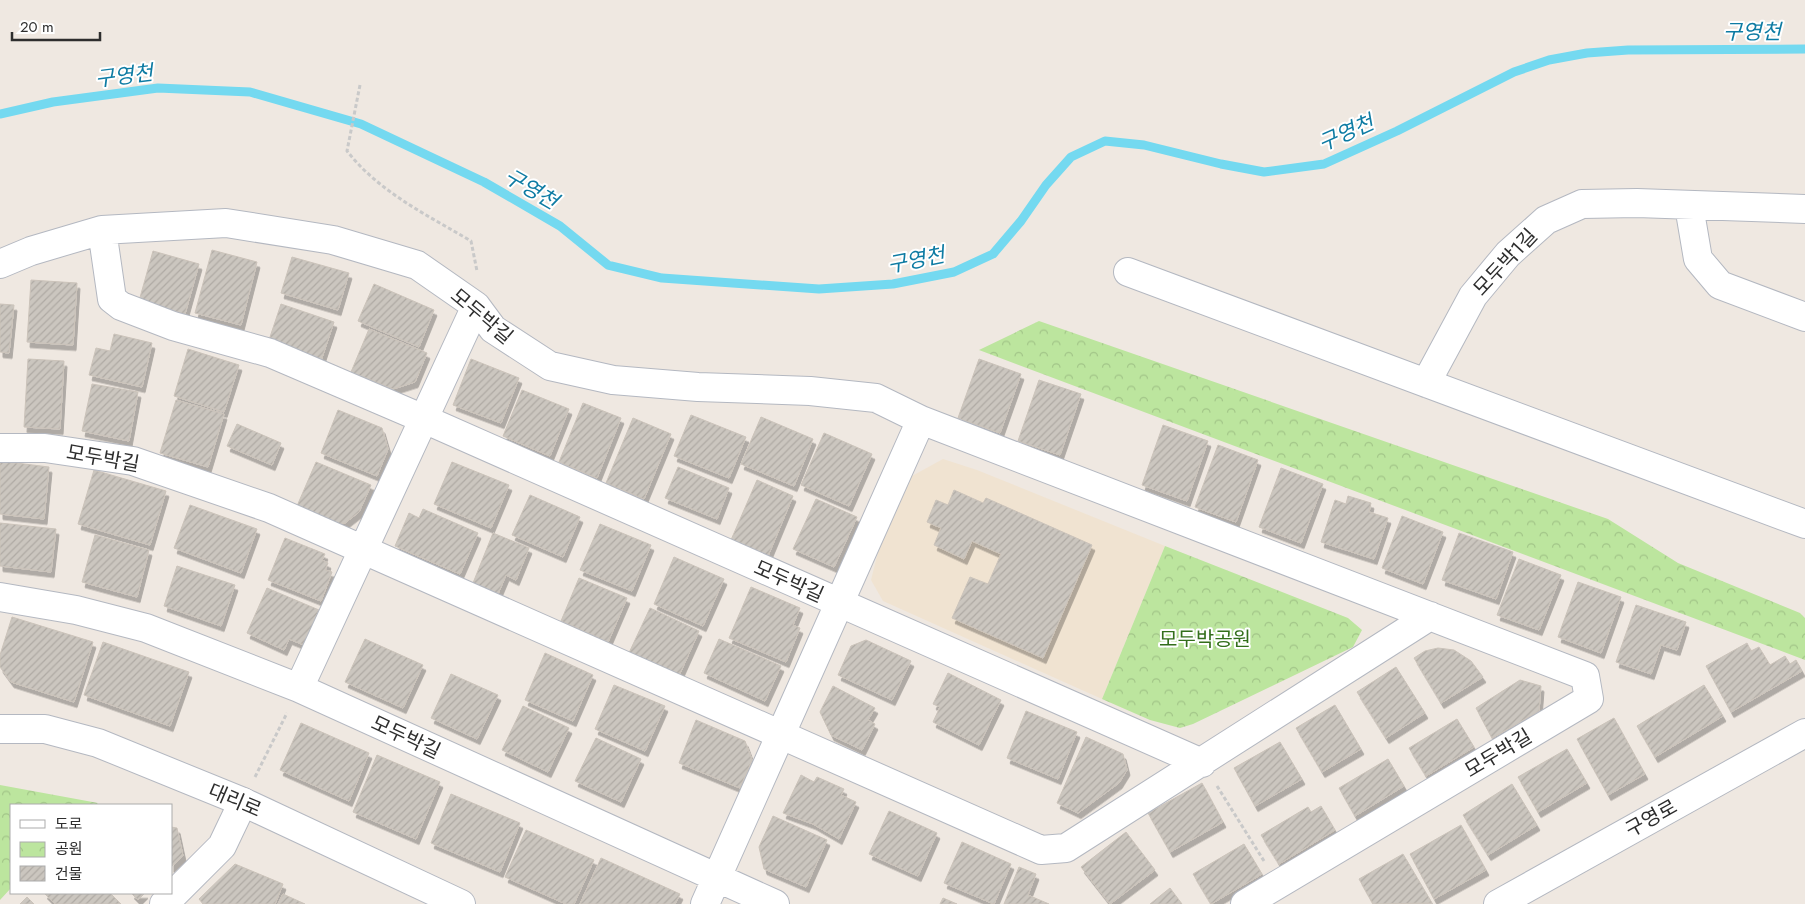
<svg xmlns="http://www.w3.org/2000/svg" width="1805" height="904" viewBox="0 0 1805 904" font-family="Jost,'Noto Sans KR',sans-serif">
	<defs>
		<pattern id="park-crowns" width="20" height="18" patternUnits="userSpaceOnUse" patternTransform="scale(1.25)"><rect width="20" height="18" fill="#bce59e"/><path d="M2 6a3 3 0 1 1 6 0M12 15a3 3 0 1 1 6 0" fill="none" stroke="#a2c588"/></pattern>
		<pattern id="building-hatch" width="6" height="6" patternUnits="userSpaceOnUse" patternTransform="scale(1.25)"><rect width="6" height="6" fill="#cbc6bf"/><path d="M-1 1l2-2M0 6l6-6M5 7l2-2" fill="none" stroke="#afaaa4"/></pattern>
		<filter id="shadow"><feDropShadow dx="3" dy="5.5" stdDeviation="0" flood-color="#0004"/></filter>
	</defs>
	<rect width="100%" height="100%" fill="#efe8e1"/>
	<path fill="#f0e3d1" d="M943,459l34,11 188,76 -63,153 -219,-98 -12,-21 8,-32 33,-72z"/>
	<path fill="url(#park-crowns)" d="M1039,321l569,198 70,44 122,50 5,5v42l-826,-310z
		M1165,546l183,72 14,12 -9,17 -160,77 -13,4 -30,-8 -48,-21z
		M0,785l98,18 -2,2h-85v83l-11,12z"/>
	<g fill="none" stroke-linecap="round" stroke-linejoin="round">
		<path stroke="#74d9f0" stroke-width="9" d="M0,114l53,-12 105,-14 92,4 111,32 123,58 76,44 48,39 54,13 157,11 74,-5 61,-12 39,-18 28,-33 25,-36 25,-28 34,-16 39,4 77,19 43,8 60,-8 73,-33 117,-59 35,-12 38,-7 41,-3 177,-1"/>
	</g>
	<path fill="url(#building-hatch)" stroke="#cbc3ba" filter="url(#shadow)" d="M212,250l45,12 -16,63 -46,-12z
		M153,251l46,13 -14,50 -46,-13z
		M292,257l57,16 -11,37 -57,-17z
		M31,280l46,3 -4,62 -46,-3z
		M374,284l60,26 -15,37 -61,-26z
		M0,304l14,1 -5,48 -9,-1z
		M281,304l53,18 -13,39 -53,-18z
		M369,329l58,24 -12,29 -22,7 -42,-17z
		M114,334l38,9 -10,44 -53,-12 7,-27 14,3z
		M188,349l51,16 -15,47 -50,-16z
		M28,359l36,2 -4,68 -36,-2z
		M471,359l48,19 -18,45 -48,-18z
		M979,359l42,15 -21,59 -42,-15z
		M1039,380l42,14 -21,61 -42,-14z
		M92,384l46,8 -9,49 -47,-10z
		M522,390l47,19 -19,47 -47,-20z
		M176,400l48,14 -16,53 -48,-14z
		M583,403l38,15 -24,60 -38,-16z
		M338,410l44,18 6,21 -11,27 -56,-23z
		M691,415l55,22 -17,41 -55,-22z
		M761,417l52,22 -19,47 -53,-22z
		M633,418l38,16 -27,65 -38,-16z
		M237,424l44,19 -9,22 -45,-19z
		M1163,425l45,16 -21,60 -45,-16z
		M824,433l48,21 -23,52 -48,-21z
		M1218,445l40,15 -22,62 -41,-15z
		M0,461l49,6 -5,52 -44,-5z
		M316,462l55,23 -12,27 -14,11 -7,1 -41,-18z
		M452,462l57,23 -18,43 -57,-24z
		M678,467l51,21 -12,31 -52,-21z
		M1281,468l42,16 -22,59 -42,-16z
		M94,470l72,21 -16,54 -72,-21z
		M757,480l36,16 -25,60 -37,-16z
		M954,490l29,13 3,-5 106,47 -49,113 -91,-40 18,-41 18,7 13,-30 -29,-13 -8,18 -30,-14 7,-17 -14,-6 9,-22 12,5z
		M530,495l50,22 -17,40 -51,-22z
		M1348,496l23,7 -2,9 19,6 -14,41 -53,-17 14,-42 11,4z
		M816,499l41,18 -23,50 -41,-18z
		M190,505l67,24 -16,44 -67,-25z
		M423,509l55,24 -18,41 -65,-28 14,-33 10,5z
		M1402,516l41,16 -20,52 -41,-16z
		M0,523l56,6 -5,43 -51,-6z
		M600,524l51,21 -19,46 -52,-21z
		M493,533l36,15 -13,32 -10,-5 -8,19 -25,-11z
		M1459,533l54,19 -17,47 -54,-19z
		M95,535l54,15 -12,47 -55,-15z
		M285,538l40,16 -3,6 6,3 -3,7 7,2 -11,29 -53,-21z
		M674,557l50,22 -21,47 -49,-22z
		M1519,559l42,16 -22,55 -42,-15z
		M177,566l58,19 -14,41 -57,-20z
		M579,578l48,20 -19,44 -47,-21z
		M1578,582l43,15 -20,56 -43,-16z
		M751,587l49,21 -7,17 7,3 -14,34 -57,-24z
		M267,588l52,22 -15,35 -15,-6 -5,11 -37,-17z
		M1636,605l50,17 -9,28 -16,-5 -10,29 -35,-12z
		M650,608l49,23 -21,47 -50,-23z
		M12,617l81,25 -19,60 -63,-20 -11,-15v-12z
		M365,639l58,26 -20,43 -58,-26z
		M719,639l62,27 -16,35 -61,-28z
		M866,640l45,21 -19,39 -54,-25 13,-29z
		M103,642l86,30 -19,54 -86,-31z
		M1747,643l4,8 8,-4 11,18 15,-9 5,8 6,-4 6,11 -71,41 -25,-46z
		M1438,648l16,2 17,11 12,16 -42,26 -27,-45 11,-7z
		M545,653l48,22 -20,46 -48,-21z
		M1396,667l29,46 -39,25 -29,-46z
		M948,673l53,27 -22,45 -46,-23 7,-15 -7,-3z
		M451,674l47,21 -21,44 -46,-21z
		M1520,680l21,6 -2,25 -47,27 -16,-30z
		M614,685l51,21 -20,45 -50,-22z
		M1704,685l19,31 -68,41 -18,-31z
		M833,686l42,22 -7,12 7,4 -13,26 -31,-15 -11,-23z
		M1335,705l26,44 -39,23 -26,-44z
		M523,706l46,22 -21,44 -46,-22z
		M1026,711l51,21 -19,47 -51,-21z
		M1614,718l31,56 -37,21 -31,-56z
		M1457,719l17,28 -48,29 -17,-28z
		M696,720l49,21 7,19 -12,28 -61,-25z
		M301,723l68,30 -20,48 -69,-31z
		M1086,737l37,17 4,16 -8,13 -41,30 -21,-10z
		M596,738l45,21 -20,43 -46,-21z
		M1280,742l22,37 -47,27 -21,-38z
		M1567,749l20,34 -49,29 -20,-35z
		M377,755l63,27 -24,57 -63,-27z
		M1388,759l16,27 -49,30 -16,-28z
		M801,775l13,7 3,-5 27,12 -3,6 15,7 -17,37 -26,-15 -30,-11z
		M1202,783l21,39 -53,30 -22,-39z
		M1512,784l25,41 -49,30 -25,-40z
		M451,794l69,29 -20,49 -69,-29z
		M1321,806l14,24 -56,34 -18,-29 47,-28 3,5z
		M889,811l48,22 -19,43 -49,-22z
		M773,816l54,24 -21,47 -42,-18 -5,-22z
		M1461,825l25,45 -52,29 -24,-45z
		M171,827l6,1 6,28 -12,11z
		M526,830l68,30 -20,44h-8l-61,-27z
		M1126,832l29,38 -45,34 -29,-37z
		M962,842l49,22 -17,40 -50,-21z
		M1244,844l18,30 -51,30 -18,-30z
		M1403,854l29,49 -59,1 -14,-25z
		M601,858l79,36 -5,10h-95z
		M235,864l48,20 -8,20h-72l-4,-5z
		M1019,867l17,7 -8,21 21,9h-45z
		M1170,888l12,16h-32z
		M44,893h66l11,11h-66z
		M131,893h14l-7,7z
		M283,894l22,10h-27z
		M27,897l7,7h-14z
		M943,898l14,6h-17z"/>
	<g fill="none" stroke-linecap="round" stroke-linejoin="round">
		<defs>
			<path id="minor" d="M1689,206l9,53 22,26 85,32
				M102,230l10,69 9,7 52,20 97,27 154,66 778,344
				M0,264l31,-13 71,-21 124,-7 107,17 84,25 59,41 17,23 57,37 63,14 85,7 112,4 66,7 45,22 664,256 4,23 -344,205
				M1128,272l677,252
				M1426,383l47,-87 35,-42 38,-34 36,-16 55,-1 168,6
				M0,448h45l88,13 136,47 772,342 25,-2 364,-232
				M0,597l76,13 70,18 153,60 476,216
				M299,688l177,-382
				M164,904l58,-58 21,-44
				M705,904l216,-484
				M1498,904l307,-171"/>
			<path id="secondary" d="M0,729h45l53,14 145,59 218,102"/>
		</defs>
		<use href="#minor" stroke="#b4b8c1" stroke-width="30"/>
		<use href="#secondary" stroke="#b4b8c1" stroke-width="30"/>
		<path stroke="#c9c9c9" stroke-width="3" stroke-dasharray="4 2.5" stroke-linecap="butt" d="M360,85l-13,66c32,41 80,64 124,90l6,30
			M255,777l32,-64
			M1217,786l47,75"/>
		<use href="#minor" stroke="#fff" stroke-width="28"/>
		<use href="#secondary" stroke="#fff" stroke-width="28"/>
	</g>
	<g text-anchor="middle" stroke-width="4" stroke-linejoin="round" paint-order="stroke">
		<g font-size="20" fill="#2e2e2e" stroke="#fff">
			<text transform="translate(1505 262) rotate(-47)" y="7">모두박1길</text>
			<text transform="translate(482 316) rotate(40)" y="7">모두박길</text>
			<text transform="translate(103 458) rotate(10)" y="7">모두박길</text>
			<text transform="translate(789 581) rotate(24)" y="7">모두박길</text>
			<text transform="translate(406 737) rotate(25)" y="7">모두박길</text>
			<text transform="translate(1498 753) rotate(-31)" y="7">모두박길</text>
			<text transform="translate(235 800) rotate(23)" y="7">대리로</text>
			<text transform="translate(1651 818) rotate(-29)" y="7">구영로</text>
		</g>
		<g font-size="20" fill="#336e1b" stroke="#fff">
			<text x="1205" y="646">모두박공원</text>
		</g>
		<g font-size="21" font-style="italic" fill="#0d7ba3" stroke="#fff">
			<text x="1752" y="39">구영천</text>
			<text transform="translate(124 76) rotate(-7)" y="7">구영천</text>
			<text transform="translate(1346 133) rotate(-24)" y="7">구영천</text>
			<text transform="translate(531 189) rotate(30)" y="7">구영천</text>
			<text transform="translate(916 260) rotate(-11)" y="7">구영천</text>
		</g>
	</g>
	<rect x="10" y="804" width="162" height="90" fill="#ffffff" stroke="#ababab"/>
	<rect x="20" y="820" width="25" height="8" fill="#ffffff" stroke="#ababab"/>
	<text x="55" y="829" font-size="15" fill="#2e2e2e">도로</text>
	<rect x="20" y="842" width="25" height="15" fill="url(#park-crowns)" stroke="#ababab"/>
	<text x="55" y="854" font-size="15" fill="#2e2e2e">공원</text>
	<rect x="20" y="866" width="25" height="15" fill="url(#building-hatch)" stroke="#ababab"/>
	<text x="55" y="879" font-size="15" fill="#2e2e2e">건물</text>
	<path d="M12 32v8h88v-8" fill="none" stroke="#2e2e2e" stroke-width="2.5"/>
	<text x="20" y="32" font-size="15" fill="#2e2e2e" stroke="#ffffff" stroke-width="4" paint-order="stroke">20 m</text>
</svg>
